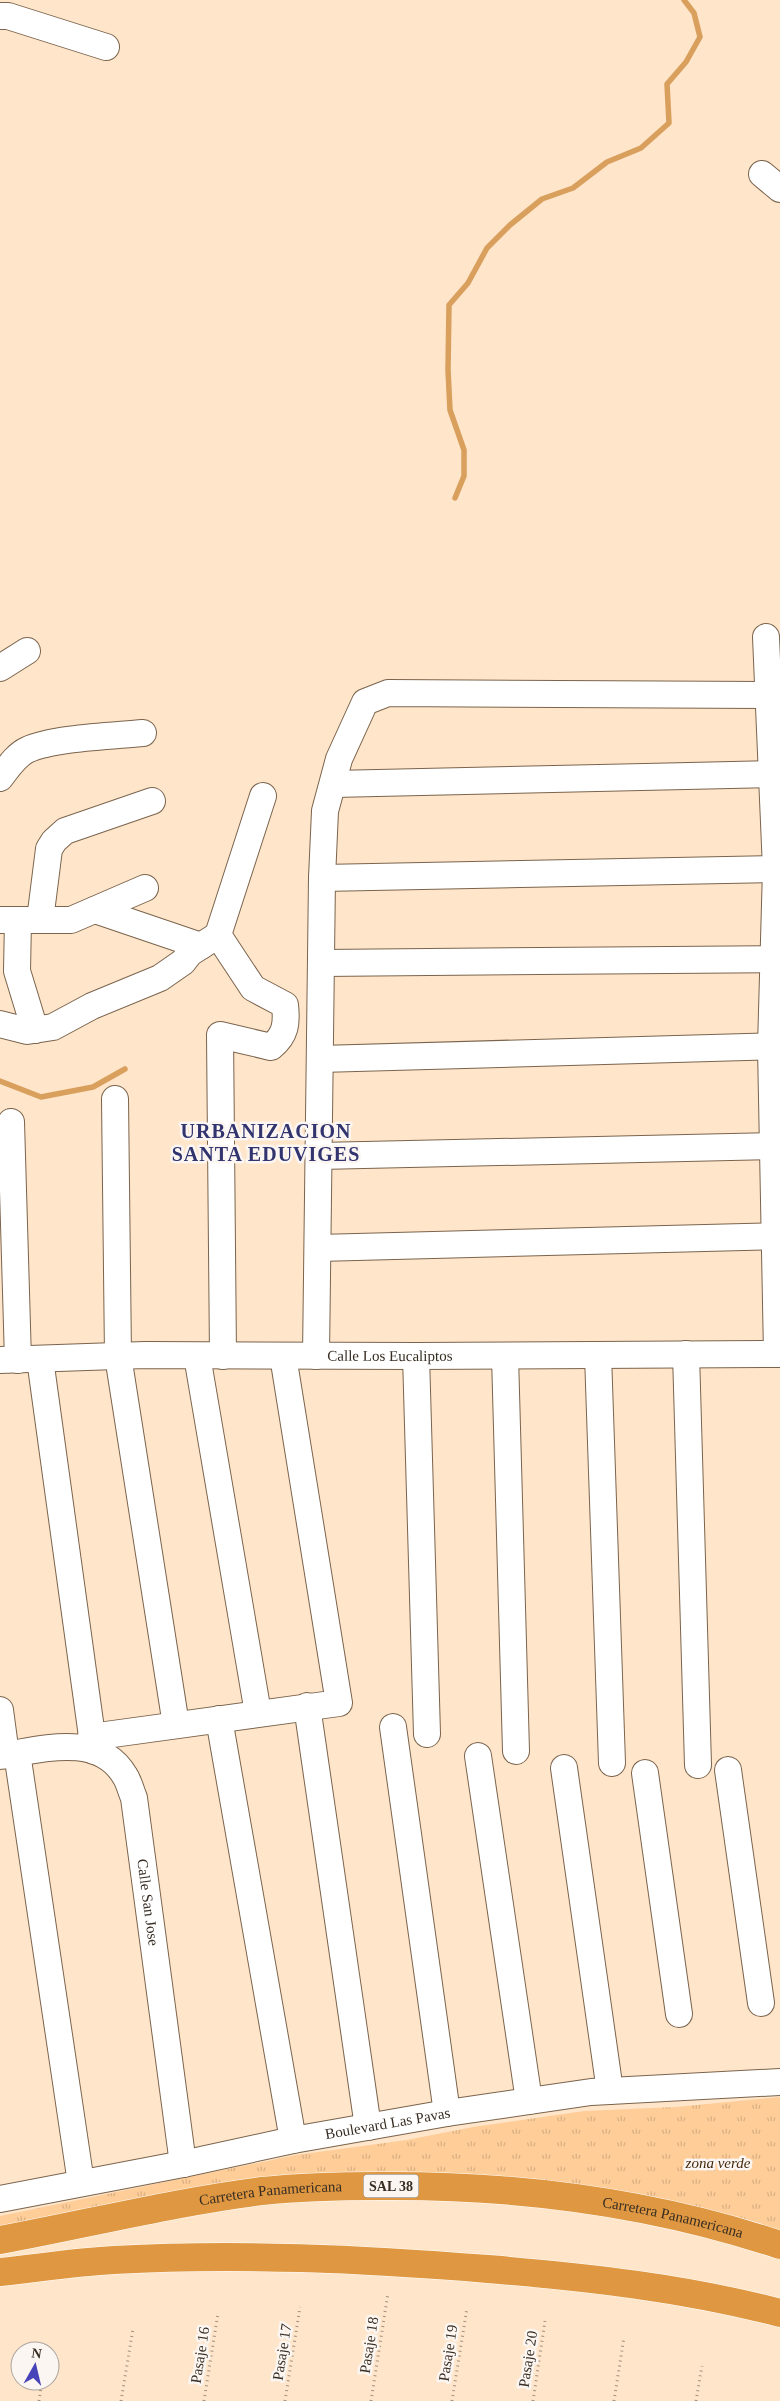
<svg xmlns="http://www.w3.org/2000/svg" width="780" height="2401" viewBox="0 0 780 2401" font-family="Georgia,serif">
	<defs>
		<pattern id="park-tufts" width="24" height="20" patternUnits="userSpaceOnUse" patternTransform="scale(1.25)"><rect width="24" height="20" fill="#fecd98"/><path d="M3 7l-1-3M5 7V3M7 7l1-3M15 17l-1-3M17 17v-4M19 17l1-3" fill="none" stroke="#dab083"/></pattern>
	</defs>
	<rect width="100%" height="100%" fill="#ffe5ca"/>
	<path fill="url(#park-tufts)" d="M780,2097v148l-88,-26 -363,-33 -329,54v-24l296,-61 111,-15 66,-13 111,-16 92,-4z"/>
	<g fill="none" stroke-linecap="round" stroke-linejoin="round">
		<path stroke="#d99f5d" stroke-width="5.5" d="M455,498l9,-22v-26l-14,-40 -2,-40 1,-65 19,-22 19,-35 23,-23 32,-26 31,-11 34,-26 34,-14 28,-25 -2,-39 19,-22 14,-25 -6,-24 -10,-13
			M0,1081l41,16 52,-10 32,-18"/>
		<defs>
			<g id="minor">
				<path d="M0,16h8l98,31"/>
				<path d="M762,174l18,15"/>
				<path d="M766,637l10,232 -5,178 6,307"/>
				<path d="M0,668l27,-17"/>
				<path d="M0,778c7,-9 16,-23 27,-28 26,-12 85,-14 116,-17"/>
				<path d="M333,784l447,-10"/>
				<path d="M322,878l458,-9"/>
				<path d="M95,910l106,36"/>
				<path d="M0,920h71l74,-32"/>
				<path d="M18,920l-1,51 18,59"/>
				<path d="M40,920l9,-71 5,-8 11,-10 87,-30"/>
				<path d="M218,935l35,53 32,17c2,18 1,30 -14,42l-51,-12 3,321"/>
				<path d="M321,963l459,-4"/>
				<path d="M0,1024l27,7 26,-4 39,-21 68,-28 23,-16 7,-9 28,-18 45,-139"/>
				<path d="M320,1059l460,-13"/>
				<path d="M115,1099l3,257 58,369"/>
				<path d="M11,1122l7,238"/>
				<path d="M319,1156l461,-10"/>
				<path d="M318,1248l462,-12"/>
				<path d="M686,1354l12,411"/>
				<path d="M598,1355l14,408"/>
				<path d="M197,1356l61,357"/>
				<path d="M316,1356l6,-478 3,-67 14,-52 26,-57 23,-9 381,2"/>
				<path d="M416,1356l11,378"/>
				<path d="M505,1356l11,395"/>
				<path d="M40,1359l54,392"/>
				<path id="s1" d="M0,1360l145,-5 271,1 364,-2"/>
				<path d="M307,1706l61,421"/>
				<path d="M0,1710l6,45"/>
				<path d="M219,1719l74,421"/>
				<path d="M393,1727l54,386"/>
				<path d="M91,1737l248,-34 -56,-347"/>
				<path d="M17,1753l64,430"/>
				<path id="s2" d="M0,1756c40,-6 99,-25 125,20 4,6 6,15 9,22l49,366"/>
				<path d="M478,1756l51,345"/>
				<path d="M564,1768l46,323"/>
				<path d="M728,1770l33,233"/>
				<path d="M645,1773l34,241"/>
				<path id="s3" d="M0,2199l183,-35 110,-24 154,-27 144,-21 189,-10"/>
			</g>
			<g id="highway">
				<path id="s4" d="M0,2240c87,-16 174,-38 262,-49 39,-4 79,-5 119,-5 135,-1 270,16 399,59"/>
				<path d="M0,2272c38,-4 76,-10 114,-12 125,-7 249,-1 374,9 98,8 197,19 292,44"/>
			</g>
		</defs>
		<use href="#minor" stroke="#7a644d" stroke-width="28"/>
		<use href="#highway" stroke="#fff" stroke-width="29"/>
		<path stroke="#a2907d" stroke-width="3" stroke-dasharray="1 4" stroke-linecap="butt" d="M39,2401l3,-20
			M121,2401l12,-72
			M204,2401l14,-88
			M285,2401l15,-94
			M371,2401l17,-108
			M452,2401l15,-93
			M533,2401l12,-80
			M614,2401l10,-64
			M696,2401l6,-35"/>
		<use href="#minor" stroke="#fff" stroke-width="26"/>
		<use href="#highway" stroke="#df9841" stroke-width="28"/>
	</g>
	<g text-anchor="middle" stroke-width="5" stroke-linejoin="round" paint-order="stroke">
		<rect fill="#fbf6f1" stroke="#726961" stroke-width="1" x="363.5" y="2174.5" width="55" height="23" rx="4"/>
		<g font-size="14" font-weight="bold" fill="#372d23">
			<text x="391" y="2191">SAL 38</text>
		</g>
		<g font-size="15" fill="#372d23" stroke="#fbf6f1">
			<text dy="5" stroke="none"><textPath href="#s1" startOffset="390">Calle Los Eucaliptos</textPath></text>
			<text dy="5" stroke="none"><textPath href="#s2" startOffset="265">Calle San Jose</textPath></text>
			<text dy="5" stroke="none"><textPath href="#s3" startOffset="395">Boulevard Las Pavas</textPath></text>
			<text dy="5" stroke="none"><textPath href="#s4" startOffset="275">Carretera Panamericana</textPath></text>
			<text dy="5" stroke="none"><textPath href="#s4" startOffset="680">Carretera Panamericana</textPath></text>
			<text transform="translate(369 2345) rotate(-81)" y="5">Pasaje 18</text>
			<text transform="translate(282 2352) rotate(-81)" y="5">Pasaje 17</text>
			<text transform="translate(448 2353) rotate(-81)" y="5">Pasaje 19</text>
			<text transform="translate(200 2355) rotate(-81)" y="5">Pasaje 16</text>
			<text transform="translate(528 2359) rotate(-81)" y="5">Pasaje 20</text>
		</g>
		<g font-size="15" font-style="italic" fill="#442b0f" stroke="#fbf6f1">
			<text x="718" y="2168">zona verde</text>
		</g>
		<g font-size="20" font-weight="bold" letter-spacing="1" fill="#32346f" stroke="#fbf6f1">
			<text x="266" y="1138">URBANIZACION<tspan x="266" dy="23">SANTA EDUVIGES</tspan></text>
		</g>
	</g>
	<g transform="translate(35 2366) rotate(8)"><circle r="24" fill="#fbf6f1" stroke="#ada69f"/>
	<path d="M0-4L9 19L0 12L-9 19Z" fill="#4743b9"/>
	<text y="-8" font-size="14" font-weight="bold" text-anchor="middle" fill="#372d23">N</text>
	</g>
</svg>
